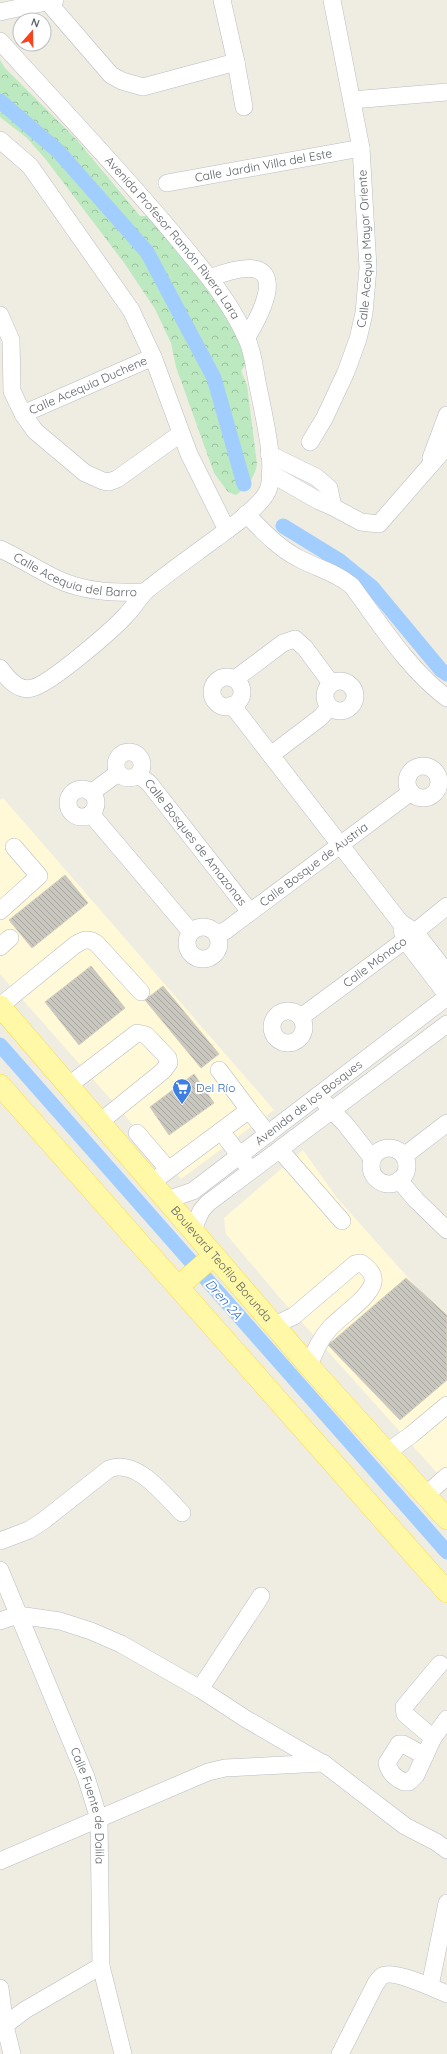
<svg xmlns="http://www.w3.org/2000/svg" width="447" height="2054" viewBox="0 0 447 2054" font-family="Quicksand,sans-serif">
	<defs>
		<pattern id="forest-crowns" width="20" height="18" patternUnits="userSpaceOnUse"><rect width="20" height="18" fill="#bce9c0"/><path d="M2 6a3 3 0 1 1 6 0M12 15a3 3 0 1 1 6 0" fill="none" stroke="#9cc0a0"/></pattern>
		<pattern id="building-back-hatch" width="6" height="6" patternUnits="userSpaceOnUse"><rect width="6" height="6" fill="#cac7bf"/><path d="M-1 5l2 2M0 0l6 6M5-1l2 2" fill="none" stroke="#a7a59f"/></pattern>
	</defs>
	<rect width="100%" height="100%" fill="#efede2"/>
	<path fill="#fff9d7" d="M3,798l271,312 -93,69 -181,-205v-174z
		M303,1150l34,48 84,94 26,21v171l-166,-185 -55,-65 -2,-16z"/>
	<path fill="url(#forest-crowns)" d="M0,60l5,8 72,72 63,76h8l63,78 22,34 14,35 -6,8 6,14 10,79c-2,13 -10,24 -21,31l-8,-3 -14,-19 -38,-106 -5,-24 -16,-34 -30,-45 -78,-103 -20,-23 -27,-21z"/>
	<g fill="none" stroke-linecap="round" stroke-linejoin="round">
		<path stroke="#a2ceff" stroke-width="15" d="M0,101l58,50 89,101 67,126 30,106
			M283,526l57,35 32,26 69,83 6,4
			M0,1045l447,507"/>
	</g>
	<path fill="url(#building-back-hatch)" stroke="#d4cfc0" d="M65,875l23,28 -56,45 -23,-28z
		M91,966l34,42 -46,37 -34,-43z
		M163,986l56,68 -18,14 -56,-68z
		M194,1074l20,29 -45,32 -19,-28z
		M406,1278l41,37v65l-47,40 -72,-75z"/>
	<g fill="none" stroke-linecap="round" stroke-linejoin="round">
		<defs>
			<g id="minor">
				<path d="M222,0l14,62 8,45"/>
				<path d="M47,1l64,74 11,6 21,6 93,-25"/>
				<path d="M0,12l55,-12"/>
				<path id="s1" d="M0,41c57,63 116,125 171,190 27,33 57,66 75,106 6,12 8,26 10,39 5,29 20,83 13,111 -4,17 -39,41 -54,52 -23,17 -46,33 -68,51 -8,7 -13,17 -20,24 -13,15 -78,71 -95,74 -14,4 -25,-10 -32,-20"/>
				<path d="M352,100l95,-8"/>
				<path d="M0,140l30,26 101,144 22,47 36,97 38,76"/>
				<path id="s2" d="M167,183l194,-35"/>
				<path d="M210,278c71,-28 67,10 37,59"/>
				<path d="M0,315l11,25 1,51 11,23 12,17 50,42 18,8 6,1 8,-3 63,-45"/>
				<path id="s3" d="M23,414l130,-57"/>
				<path id="s4" d="M310,442l14,-23 22,-47 12,-33 6,-26 4,-45 -7,-120 -29,-148"/>
				<path d="M269,454l47,23 13,11 4,19"/>
				<path d="M431,458l16,-43"/>
				<path d="M270,473l49,28 14,6 28,15 18,2 68,-78"/>
				<path d="M246,514c16,16 31,33 52,44 18,10 38,14 54,28 29,39 56,83 95,112"/>
				<path id="s5" d="M0,549c20,9 38,21 57,30 27,13 58,14 87,13"/>
				<circle cx="227" cy="692" r="15"/>
				<path d="M235,679l48,-36 12,-4 10,9 26,35"/>
				<circle cx="340" cy="696" r="15"/>
				<path d="M232,705l168,217 15,10 32,41"/>
				<circle cx="129" cy="765" r="13"/>
				<path d="M271,755l50,-38 8,-10"/>
				<circle cx="423" cy="782" r="16"/>
				<path id="s6" d="M138,775l11,8 101,129"/>
				<circle cx="82" cy="803" r="14"/>
				<path d="M91,793l27,-20"/>
				<path d="M91,814l100,118"/>
				<path d="M0,911l39,-35 -25,-29"/>
				<circle cx="203" cy="943" r="16"/>
				<path d="M402,930l3,10 42,55"/>
				<path id="s7" d="M216,933l9,-2 186,-139"/>
				<path d="M0,947l10,-9"/>
				<path d="M0,1006l75,-61c8,-5 14,-8 22,-1l44,48"/>
				<circle cx="288" cy="1027" r="16"/>
				<path id="s8" d="M301,1017l104,-77 42,-34"/>
				<path d="M68,1086l69,-53 9,2 22,23 1,5 -6,8 -63,51"/>
				<path d="M325,1103l21,22 26,33"/>
				<path d="M249,1110l19,24"/>
				<path d="M221,1131l25,33"/>
				<path d="M137,1133l31,36"/>
				<circle cx="389" cy="1166" r="18"/>
				<path d="M280,1150l62,71"/>
				<path d="M404,1156l43,-33"/>
				<path d="M399,1180l17,20 31,30"/>
				<path d="M151,1183l98,-73 -30,-40"/>
				<path id="s9" d="M166,1200l27,-9 254,-194"/>
				<path d="M193,1229l8,-18 7,-8 239,-179"/>
				<path d="M275,1325l19,-9 61,-52 6,-1c7,5 14,11 12,20 -5,16 -31,32 -43,45 -10,11 -16,24 -21,38"/>
				<path d="M386,1453l25,-18 36,-30"/>
				<path d="M426,1495l21,-19"/>
				<path d="M0,1541l29,-11 14,-9 66,-52c28,-11 55,26 73,44"/>
				<path id="s10" d="M0,1570l86,207 13,42 2,147 22,88"/>
				<path d="M0,1621l18,-6 42,6 31,10 30,13 79,45 61,-93"/>
				<path d="M200,1689l46,30 76,44"/>
				<path d="M433,1738l-28,-24 -1,-7 36,-43"/>
				<path d="M425,1756l-22,-12h-4l-12,19c2,9 8,15 17,19h5l7,-7 17,-37 14,-19"/>
				<path d="M0,1861l208,-89 17,-4 98,-5 82,63 31,16 11,8"/>
				<path d="M430,1986l17,-83"/>
				<path d="M0,1988l5,38 7,28"/>
				<path d="M0,2029l25,-19 76,-44"/>
				<path d="M340,2054l36,-71c2,-2 4,-6 6,-7 11,-7 53,13 65,18"/>
			</g>
			<g id="major">
				<path id="s11" d="M0,1006l309,360 138,153"/>
				<path d="M0,1085l447,507"/>
				<path d="M179,1286l34,-30"/>
			</g>
		</defs>
		<use href="#minor" stroke="#babcc2" stroke-width="18"/>
		<use href="#major" stroke="#fddb4d" stroke-width="22"/>
		<use href="#minor" stroke="#fff" stroke-width="17"/>
		<use href="#major" stroke="#fff9a7" stroke-width="21"/>
	</g>
	<defs>
		<symbol id="supermarket-pin" viewBox="-11 -11 22 30"><path d="M0 17L-7.5 6A9.5 9.5 0 1 1 7.5 6Z" fill="#3f7fe0" stroke="#fff"/><path d="M-6-5.5h2.5l.6 2H6L4.5 2H-2.5L-4.4-4H-6ZM-1.5 3.2a1.3 1.3 0 1 0 .1 0ZM3 3.2a1.3 1.3 0 1 0 .1 0Z" fill="#fff"/></symbol>
	</defs>
	<g fill-rule="evenodd">
		<use href="#supermarket-pin" x="171" y="1077" width="22" height="30"/>
	</g>
	<g text-anchor="middle" stroke-width="4" stroke-linejoin="round" paint-order="stroke">
		<g font-size="12" fill="#5a5e64" stroke="#fff">
			<text dy="4" stroke="none"><textPath href="#s2" startOffset="98">Calle Jardin Villa del Este</textPath></text>
			<text dy="4" stroke="none"><textPath href="#s1" startOffset="262">Avenida Profesor Ramón Rivera Lara</textPath></text>
			<text dy="4" stroke="none"><textPath href="#s4" startOffset="205">Calle Acequia Mayor Oriente</textPath></text>
			<text dy="4" stroke="none"><textPath href="#s3" startOffset="71">Calle Acequia Duchene</textPath></text>
			<text dy="4" stroke="none"><textPath href="#s5" startOffset="81">Calle Acequia del Barro</textPath></text>
			<text dy="4" stroke="none"><textPath href="#s6" startOffset="89">Calle Bosques de Amazonas</textPath></text>
			<text dy="4" stroke="none"><textPath href="#s7" startOffset="120">Calle Bosque de Austria</textPath></text>
			<text dy="4" stroke="none"><textPath href="#s8" startOffset="92">Calle Mónaco</textPath></text>
			<text dy="4" stroke="none"><textPath href="#s9" startOffset="174">Avenida de los Bosques</textPath></text>
			<text dy="4" stroke="none"><textPath href="#s11" startOffset="340">Boulevard Teofilo Borunda</textPath></text>
			<text dy="4" stroke="none"><textPath href="#s10" startOffset="253">Calle Fuente de Dalila</textPath></text>
		</g>
		<g font-size="12" fill="#366cbe" stroke="#fff" text-anchor="start">
			<text x="196" y="1092">Del Río</text>
		</g>
		<g font-size="13" font-style="italic" fill="#3a74cd" stroke="#fff">
			<text transform="translate(224 1299) rotate(49)" y="5">Dren 2A</text>
		</g>
	</g>
	<g transform="translate(32 32) rotate(20)"><circle r="19" fill="#ffffff" stroke="#bdbfc1"/>
	<path d="M0-3L7 15L0 10L-7 15Z" fill="#f7441f"/>
	<text y="-6" font-size="11" font-weight="bold" text-anchor="middle" fill="#5a5e64">N</text>
	</g>
</svg>
